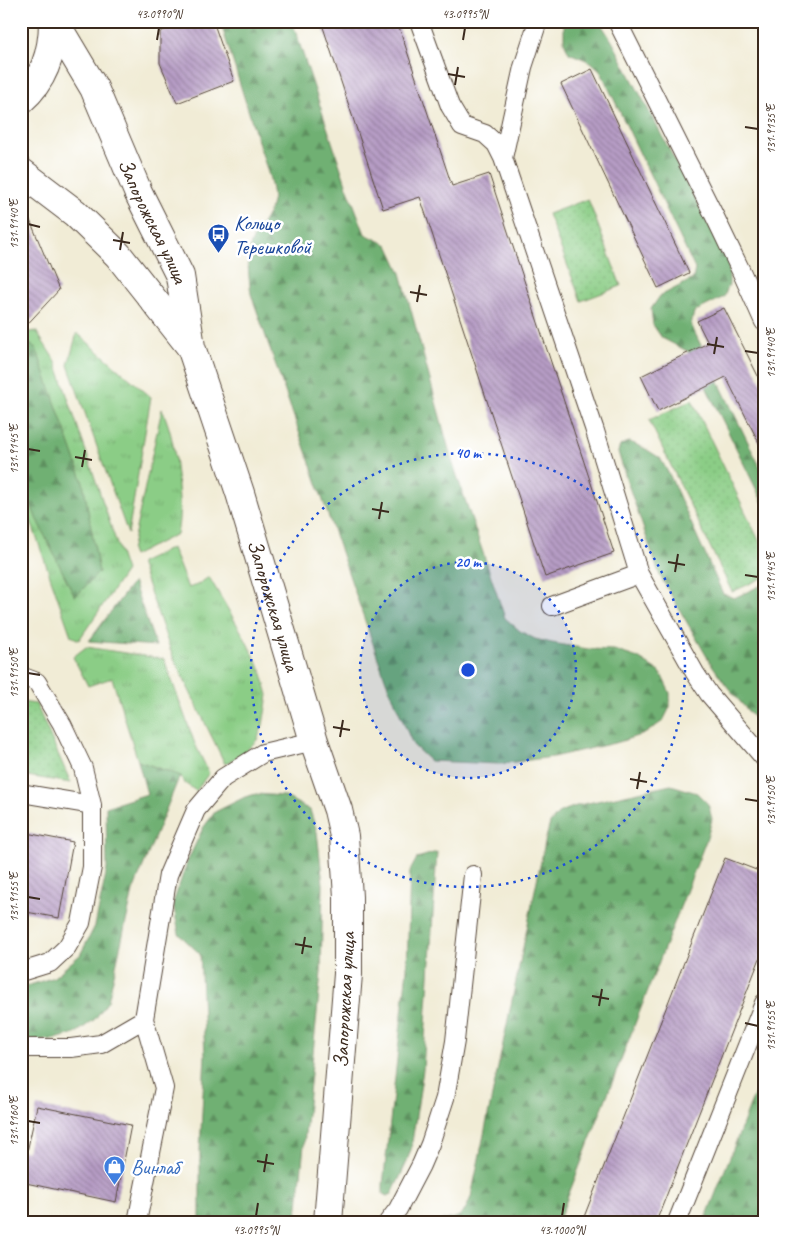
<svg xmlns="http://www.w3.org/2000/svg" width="785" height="1243" viewBox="0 0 785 1243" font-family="Caveat,sans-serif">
	<defs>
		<pattern id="grass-tufts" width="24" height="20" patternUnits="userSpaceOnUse" patternTransform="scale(1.25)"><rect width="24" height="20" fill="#8bcd86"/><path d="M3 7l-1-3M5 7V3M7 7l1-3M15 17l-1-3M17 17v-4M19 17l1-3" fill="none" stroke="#79b073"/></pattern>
		<pattern id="forest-firs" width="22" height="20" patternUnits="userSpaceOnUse" patternTransform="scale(1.25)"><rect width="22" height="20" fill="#70b073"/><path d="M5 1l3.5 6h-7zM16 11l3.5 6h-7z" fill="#5d8f5e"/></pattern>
		<pattern id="park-dots" width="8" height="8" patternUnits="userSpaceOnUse" patternTransform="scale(1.25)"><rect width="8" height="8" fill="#8bcd86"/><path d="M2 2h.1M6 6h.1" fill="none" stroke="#79b073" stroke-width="1.8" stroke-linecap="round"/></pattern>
		<pattern id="building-back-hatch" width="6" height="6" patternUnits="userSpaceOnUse" patternTransform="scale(1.25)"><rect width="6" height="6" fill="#b69cc5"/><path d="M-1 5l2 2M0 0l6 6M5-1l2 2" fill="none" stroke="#957f9f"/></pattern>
	</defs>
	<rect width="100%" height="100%" fill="#fff"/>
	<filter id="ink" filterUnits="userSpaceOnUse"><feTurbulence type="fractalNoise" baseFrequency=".02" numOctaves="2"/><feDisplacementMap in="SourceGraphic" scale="10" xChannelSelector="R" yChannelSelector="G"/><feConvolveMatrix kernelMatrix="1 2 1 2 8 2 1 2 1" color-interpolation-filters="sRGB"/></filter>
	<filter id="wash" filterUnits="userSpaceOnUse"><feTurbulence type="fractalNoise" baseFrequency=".0096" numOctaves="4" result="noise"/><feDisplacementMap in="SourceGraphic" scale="20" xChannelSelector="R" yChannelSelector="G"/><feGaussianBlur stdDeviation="1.12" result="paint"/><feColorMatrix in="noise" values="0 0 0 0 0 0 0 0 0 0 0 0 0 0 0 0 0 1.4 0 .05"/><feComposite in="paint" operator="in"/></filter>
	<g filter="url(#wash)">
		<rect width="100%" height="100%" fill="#f1ecd6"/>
		<path fill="url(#grass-tufts)" stroke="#637c52" d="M36,331l20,31 70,209 -47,69 -8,-4 -50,-143v-161l2,1z
			M77,333l74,64 -23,137 -60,-169z
			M162,409c10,22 13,44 15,67 2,20 4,39 0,58l-44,22 -2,-5z
			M172,548l16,40 9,-3 12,-8 33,56 19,37 7,25 -5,30 -6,15 -12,12 -20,12 -52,-107 -33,-94z
			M86,647l78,12 31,85 14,29 -13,18 -13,-9 -2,-6 -43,-15 -26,-83 -24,8 -15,-29z"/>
		<path fill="url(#forest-firs)" stroke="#566d48" d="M220,21h72l54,163 19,50 23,11 13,28 51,188 53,157 15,13 15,8 17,4 36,6 26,1 24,8 22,14 10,21v14l-7,14 -17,12 -27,9 -66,15 -54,7 -69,-3 -17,-16 -27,-64 -135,-387c-2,-16 -5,-35 0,-50 5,-15 18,-26 21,-42 2,-6 -1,-16 -2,-23z
			M564,21h35l13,20 117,222v21l-5,13 -30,15 -3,13 73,150v30l-75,-153 -27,-14 -9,-13 -2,-16 9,-13 33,-17 2,-10 -95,-199 -9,-8 -22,-9 -5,-11z
			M21,339l15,9 47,134 16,90 -24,25 -39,-79 -15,-41z
			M630,442l14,6 16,10 10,18 53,118 11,4 30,-14v143l-5,-3 -33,-39 -16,-23 -50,-86 -31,-89 -11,-35 2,-6 5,-3z
			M133,582l23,64 -67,-5z
			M138,761l43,15 -3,4 -45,111 -25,110 -13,18 -19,14 -21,6 -34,2v-53l33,-11 26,-22 15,-29 12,-57 -1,-62 41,-13z
			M671,785l26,8 11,11 4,15 -5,19 -149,384h-124c23,-5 28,-1 37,-25l74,-355 5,-19 10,-11 19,-7z
			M256,794l28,2 26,14 7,22 6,52 -2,88 -24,244 -2,6h-95v-72l5,-95 -5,-101 -21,-20 -6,-31 15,-43 15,-32 12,-16 30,-15z
			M437,852l-14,218 -12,79 -5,15 -14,30 -5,2 -4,-2v-9l24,-216 3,-98 7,-13z
			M764,1070v152h-59l1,-4z"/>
		<path fill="url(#park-dots)" stroke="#637c52" d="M588,199l33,87 -40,15 -33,-87z
			M692,400l72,151v26l-32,15 -83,-172z
			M21,702l15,2 35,79 -50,-8z"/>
		<g id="blocks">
			<path fill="url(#building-back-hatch)" d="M186,21h27l21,60 -57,22 -17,-40v-31z
				M321,21h76l55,165 37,-12 125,379 -69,24 -125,-380 -37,12z
				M592,69l97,204 -31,15 -97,-204z
				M22,201l37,89 -38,41v-129z
				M724,308l40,80v65l-38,-76 -68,34 -17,-35 67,-33 -11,-22z
				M21,832l52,10 -14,76 -38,-7z
				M725,858l39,15v75l-24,61 -84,213h-74z
				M37,1106l94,19 -15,77 -95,-20v-32l6,2z"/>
		</g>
	</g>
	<g filter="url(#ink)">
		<use href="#blocks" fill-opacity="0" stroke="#56473a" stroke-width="1"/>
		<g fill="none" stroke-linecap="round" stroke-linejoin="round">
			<defs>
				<path id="lane" d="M419,21l31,85 12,20 23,8 11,10 7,14 91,270 45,146 56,99 14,21 55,64
					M617,21l98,196 26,54 23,51
					M503,158l20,-91 15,-46
					M552,606l87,-32
					M21,676l16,6 25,42 21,44 9,37v62l-11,56 -14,24 -17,16 -29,9
					M21,793l71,12
					M21,1048h50l30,-4 43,-25 24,-144 28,-65 27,-32 40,-25 51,-12
					M137,1222l27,-134 -20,-69
					M388,1222l10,-13 23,-44 9,-21 15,-46 10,-57 18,-166
					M677,1222l87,-219"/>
				<g id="secondary">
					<path id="s1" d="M54,21l40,67 44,104 42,84 11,71 49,146 74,248 24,69 6,26 4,61v77l-20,248"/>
					<path d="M21,100c23,-20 32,-49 32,-79"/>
					<path d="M21,172l54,41 43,42 72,91"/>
				</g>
			</defs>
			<use href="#lane" stroke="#56473a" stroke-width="20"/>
			<use href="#secondary" stroke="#56473a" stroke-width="30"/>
			<use href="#lane" stroke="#fff" stroke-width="18"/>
			<use href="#secondary" stroke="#fff" stroke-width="28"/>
		</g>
	</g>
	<path fill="none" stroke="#3b2a1e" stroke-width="2" d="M157,40l2,-12M463,40l2,-12M448,74l17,3M455,85l3,-18M745,127l13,2M28,224l12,3M113,240l17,3M120,250l3,-18M410,292l17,3M417,302l3,-17M707,344l17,3M745,351l13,2M714,354l3,-17M28,449l12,2M75,457l17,3M82,467l3,-17M372,509l17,3M379,519l3,-17M668,562l17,3M675,572l3,-18M745,575l13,2M28,673l12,2M333,727l17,3M340,737l3,-17M630,779l17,3M637,789l3,-17M745,799l13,2M28,897l12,2M295,944l17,3M302,954l3,-17M592,996l17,3M599,1006l3,-17M745,1023l13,3M28,1121l12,2M257,1161l17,3M264,1172l3,-18M256,1216l2,-13M562,1216l2,-13"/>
	<circle cx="468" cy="670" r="108" fill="#1d4ed8" fill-opacity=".12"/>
	<g fill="none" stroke="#1d4ed8" stroke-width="2.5" stroke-dasharray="2.5 5">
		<circle cx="468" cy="670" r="108"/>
		<circle cx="468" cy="670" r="217"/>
	</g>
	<defs>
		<symbol id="bus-pin" viewBox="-11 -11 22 30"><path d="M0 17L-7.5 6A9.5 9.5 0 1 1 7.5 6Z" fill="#1a4fb4" stroke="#fff"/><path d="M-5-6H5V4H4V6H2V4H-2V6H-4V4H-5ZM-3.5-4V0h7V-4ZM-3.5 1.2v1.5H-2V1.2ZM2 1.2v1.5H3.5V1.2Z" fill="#fff"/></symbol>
		<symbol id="shop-pin" viewBox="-11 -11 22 30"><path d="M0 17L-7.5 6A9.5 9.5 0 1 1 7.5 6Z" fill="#3f7fe0" stroke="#fff"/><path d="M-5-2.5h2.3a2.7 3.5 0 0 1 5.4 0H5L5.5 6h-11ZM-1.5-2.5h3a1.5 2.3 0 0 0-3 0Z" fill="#fff"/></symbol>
	</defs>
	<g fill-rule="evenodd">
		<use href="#bus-pin" x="206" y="222" width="25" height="34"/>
		<use href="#shop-pin" x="102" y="1154" width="25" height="34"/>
	</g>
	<g text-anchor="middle" stroke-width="5" stroke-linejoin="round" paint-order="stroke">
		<g font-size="21" fill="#3b2a1e" stroke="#fff">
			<text dy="7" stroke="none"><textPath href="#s1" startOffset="224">Запорожская улица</textPath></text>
			<text dy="7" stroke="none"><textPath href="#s1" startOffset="628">Запорожская улица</textPath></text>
			<text transform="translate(344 1000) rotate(-87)" y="7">Запорожская улица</text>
		</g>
		<g font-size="21" fill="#164399" stroke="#fff" text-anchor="start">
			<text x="234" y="230">Кольцо<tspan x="234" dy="24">Терешковой</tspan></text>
		</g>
		<g font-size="21" fill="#366cbe" stroke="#fff" text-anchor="start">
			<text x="131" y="1174">Винлаб</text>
		</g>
	</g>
	<circle cx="468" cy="670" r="8" fill="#1d4ed8" stroke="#fff" stroke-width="2.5"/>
	<g font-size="15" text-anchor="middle" font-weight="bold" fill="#1d4ed8" stroke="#fff" stroke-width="5" stroke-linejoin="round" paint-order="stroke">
		<text x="468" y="458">40 m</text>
		<text x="468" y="567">20 m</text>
	</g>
	<rect width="785" height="1243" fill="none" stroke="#fff" stroke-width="55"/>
	<rect x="28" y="28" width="730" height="1188" fill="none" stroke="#3b2a1e" stroke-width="2"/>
	<g font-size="12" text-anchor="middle" fill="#3b2a1e">
		<text x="159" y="18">43.0990°N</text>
		<text x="465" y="18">43.0995°N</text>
		<text transform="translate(771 129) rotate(-90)" y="4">131.9135°E</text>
		<text transform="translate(14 224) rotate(-90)" y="4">131.9140°E</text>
		<text transform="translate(771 353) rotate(-90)" y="4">131.9140°E</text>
		<text transform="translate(14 449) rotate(-90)" y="4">131.9145°E</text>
		<text transform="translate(771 577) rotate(-90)" y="4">131.9145°E</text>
		<text transform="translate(14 673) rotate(-90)" y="4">131.9150°E</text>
		<text transform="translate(771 801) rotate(-90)" y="4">131.9150°E</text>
		<text transform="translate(14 897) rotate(-90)" y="4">131.9155°E</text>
		<text transform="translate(771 1026) rotate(-90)" y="4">131.9155°E</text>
		<text transform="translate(14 1121) rotate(-90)" y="4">131.9160°E</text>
		<text x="256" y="1234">43.0995°N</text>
		<text x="562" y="1234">43.1000°N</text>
	</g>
</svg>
